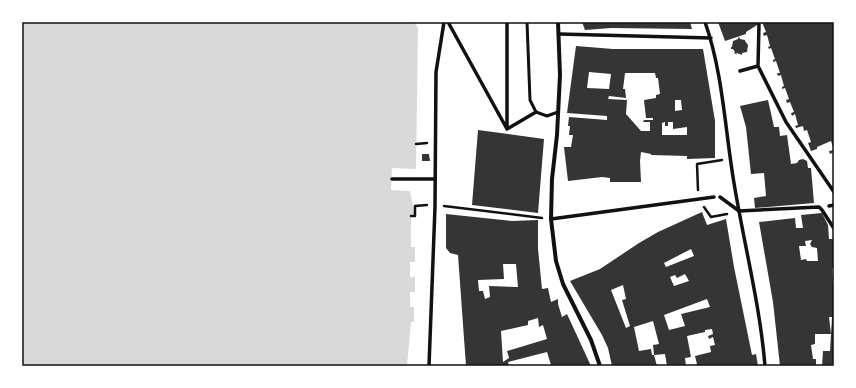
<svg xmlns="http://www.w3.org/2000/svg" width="856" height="388" viewBox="0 0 856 388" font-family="'Archivo Narrow',sans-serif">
	<rect width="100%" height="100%" fill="#fff"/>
	<path fill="#d9d9d9" d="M22,22h392l4,6 -2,141 -24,-1 -1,22 19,1 5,25 -4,1v30h4v15h-5v15h5v15h-5v15h4v15h-3l-4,44h-385z"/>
	<path fill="#353535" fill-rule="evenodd" d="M582,22h108l2,7 -81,-1 -26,2z
		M718,22h116v130l-4,2 -1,-3 5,-1 -3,-9 -14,6v2l-6,2 -3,-8 3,-1 -4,-12 -3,1 -1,-5 -7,2 -1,-2 3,-1 -3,-11 -3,2 -1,-3 3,-1 -4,-10 -3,1 -1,-3 3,-1 -4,-11 -3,1v-2l2,-1 -3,-11 -3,1 -1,-3h3l-4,-12 -3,1v-2l2,-1 -4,-11 -2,1 -1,-2 2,-1 -3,-11 -3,1 -1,-3 3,-1 -4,-10 -16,10v2l-21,7z
		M739,37l1,2 5,1v1l3,4 -1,7 -5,1v2l-5,-2 -1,1 -2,-1 1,-1 -2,-3h-2v-2h1l1,-6 5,-2v-1z
		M576,46l37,3h90l12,72v37l-28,1v-3l-36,-1v-1l-10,-2 -1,9 1,21h-31v-4l-8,-1 -34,4 -4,-34h7l2,-12h-4l1,-9h-2l1,-9 38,3v-4l-40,-3zM589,72l22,2 -2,15 -22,-1zM625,73h30l1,5h2l2,16 -4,1v3l-12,2 2,18h7v2h-9l-1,2h7v9h-9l-15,-17 1,-14 -19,-1 1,-3 17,2 -1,-9h-2zM675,100h6l1,10 -7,1zM665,122v4h3v-4h5v7l14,-2v8h-25v-12z
		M768,100l6,27h5l1,9 7,-1 4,29 6,-1 2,-3 4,-1 4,2 1,7h3l3,35 -59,5 -1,-10 12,-2 -2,-23 -13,1 -5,-47 -6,-21z
		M478,130l66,9 -6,74 -66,-8z
		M422,154h7l1,7h-8z
		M702,212l5,13 19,-6 8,48 18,88 4,-1 2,12h-66l5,-2 -2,-8 16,-4 -1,-6 5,-1 -2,-8 -4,2 -1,-3 5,-2 -1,-5 -7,1v2l-18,4 4,21 -6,1 1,8h-19l-2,-12 -11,1 -1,-10 6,-1 -6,-23 -19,6 5,24 12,-2 1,6h2l3,11h-45l-4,-18 -6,-13 -32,-54 30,-12 39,-26 19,-11zM691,249l3,7 -28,11 -2,-4zM685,274l4,7 -15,5 -4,-9 5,-2 2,3zM623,285l3,14 -4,1 8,26 -4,2 -15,-38zM707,299l3,8 -29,7 4,12 -16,4 -5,-15z
		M822,213l6,12 1,14h5v29h-2l1,18h1v80h-12l1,-15h7l2,-34h-3l2,17h-16v10l-4,1 2,14h3v7h-36l-7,-64 -14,-80 36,-4 1,10h7l-2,-13zM812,240l-2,4 2,3 5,1 1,13h-11l-1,-2 -5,1 -2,-14h7l-1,-5z
		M446,214l66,7 26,-1v29l4,40 6,-1 3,14 7,-3v5l4,13 5,-3 24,52h-43l3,-1 -4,-13 -39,10 1,4h-43l-8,-111 -8,-2 -4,-5zM503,264h13l2,23 -29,-1 1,11 -5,2 -2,-8h-4l-1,-11 26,-1zM538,318l1,9 4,-2 4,14 -40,12 2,7 -6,4 -2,-31 27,-6v-4z"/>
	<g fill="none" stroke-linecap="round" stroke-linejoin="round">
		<path stroke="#111" stroke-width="2.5" d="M416,144l11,-1
			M698,190l-1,-26 25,-4
			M444,206l98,12
			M704,207l7,10 16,-3
			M411,216h4v-10l12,-1"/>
		<path stroke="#111" stroke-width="3" d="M527,22l3,78 6,12 11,4 11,-4"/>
		<path stroke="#111" stroke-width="3.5" d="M448,22l59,107
			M507,22v106
			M705,22c18,51 20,108 29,161 10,61 26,122 31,183
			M559,34l152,4
			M758,66l1,-42
			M740,71l18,-5 28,56 48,70
			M507,129l29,-17
			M392,179h43
			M720,197l19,14 80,-4 3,3 11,17 1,-1
			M829,206l5,-1
			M551,219l163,-22
			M429,366l6,-159 1,-135 8,-50"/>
		<path stroke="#111" stroke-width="4" d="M558,22l2,53 -3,60 -5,44 -1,40 5,42 7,23 28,56 9,26"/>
	</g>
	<rect width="856" height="388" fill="none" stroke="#ffffff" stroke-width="46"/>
	<rect x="23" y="23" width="810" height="342" fill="none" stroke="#111" stroke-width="1.5"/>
</svg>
